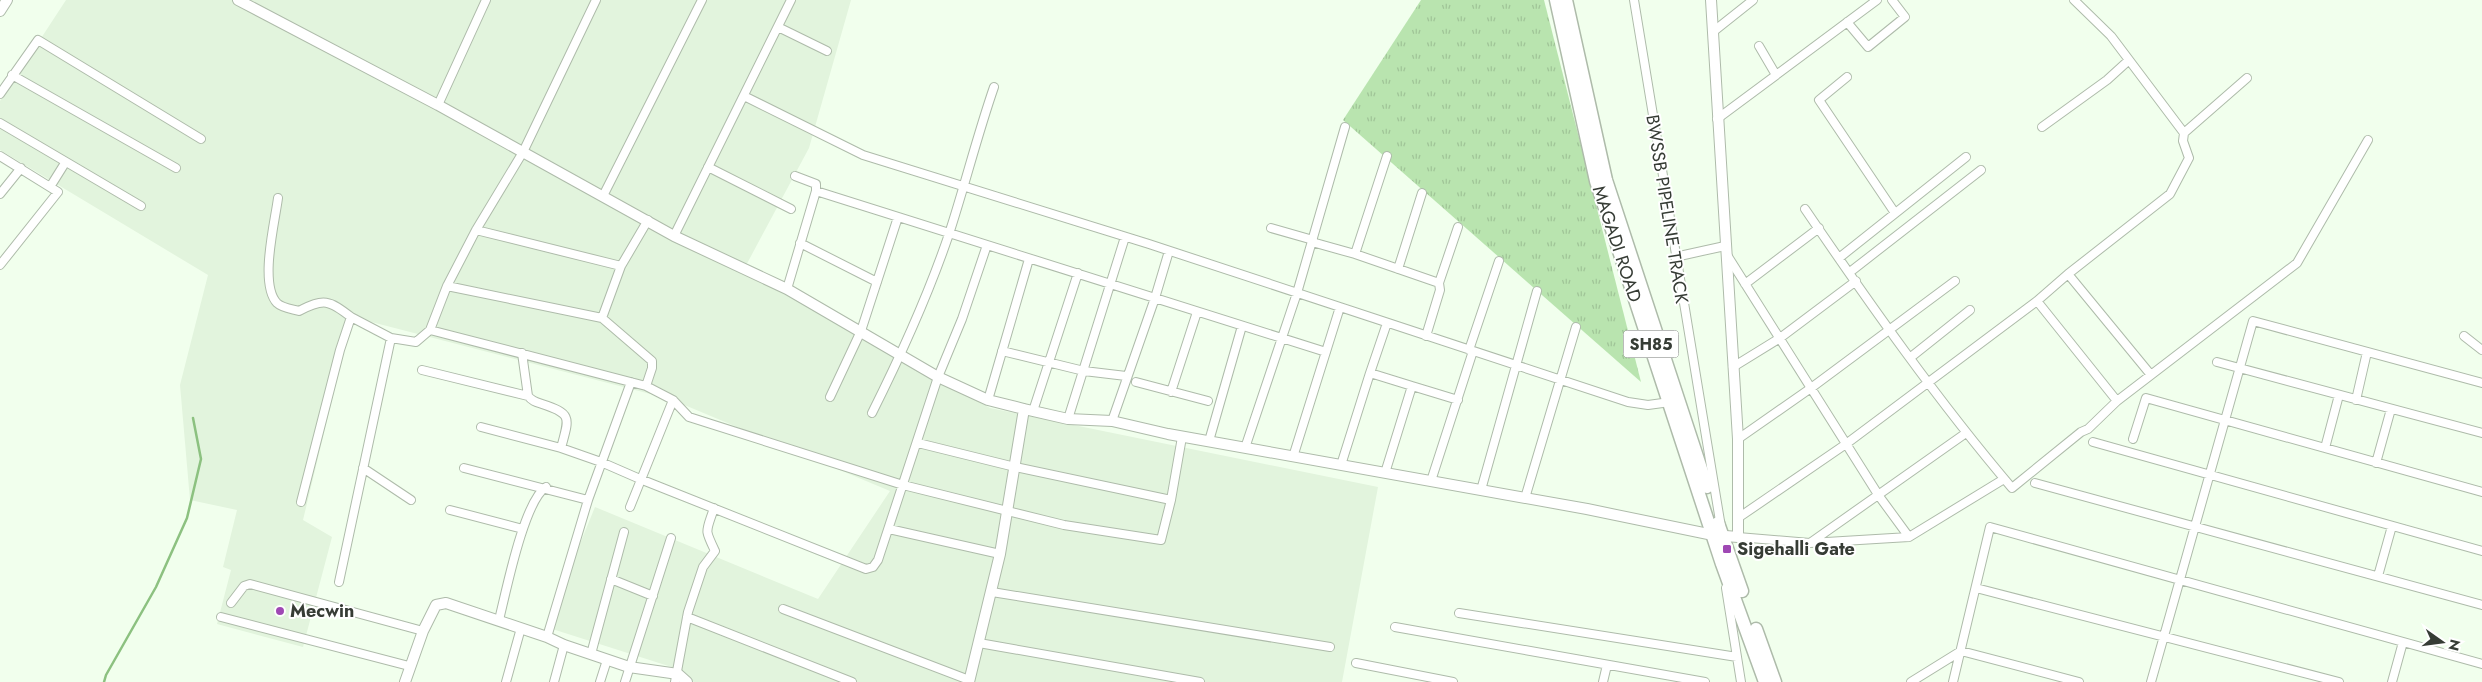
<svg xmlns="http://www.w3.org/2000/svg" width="2482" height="682" viewBox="0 0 2482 682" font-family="Jost,sans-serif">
	<defs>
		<pattern id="grass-tufts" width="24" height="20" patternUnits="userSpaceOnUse" patternTransform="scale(1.25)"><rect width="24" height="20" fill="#b9e4af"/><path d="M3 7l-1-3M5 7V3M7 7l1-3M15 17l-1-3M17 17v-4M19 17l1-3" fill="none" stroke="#a0c497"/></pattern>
	</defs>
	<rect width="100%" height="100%" fill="#f1ffed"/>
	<path fill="#e2f4dd" d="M66,0h785l-42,148 -66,123 247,137 388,79 -36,195h-648l-13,-12 -135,-43 49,-120 223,92 72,-108 -220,-92 -318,-82 -49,203 29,17 -29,110 -86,-23 14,-54 -8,-3 14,-57 -47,-10 -10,-115 28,-110 -208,-125v-49z"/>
	<path fill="url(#grass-tufts)" d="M1421,0h123l97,382 -298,-262z"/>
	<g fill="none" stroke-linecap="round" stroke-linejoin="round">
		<path stroke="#8cc180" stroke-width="2.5" d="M104,682l2,-7 50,-88 31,-69 14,-59 -8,-41"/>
		<defs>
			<path id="minor" d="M1634,0l87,527
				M2074,0l37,36 73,97
				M1847,22l21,25 37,-30 -13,-17
				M778,27l49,24
				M1714,31l39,-31
				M1759,46l17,29
				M12,75l164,93
				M1847,77l-28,23 76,113
				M0,94l38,-54 163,99
				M744,96l119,59 286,89 479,158 20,3 22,-3
				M438,105l48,-105
				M1717,119l160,-119
				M0,123l141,83
				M2042,127l65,-47 22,-20
				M0,156l58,36 -58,73
				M708,167l83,42
				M50,187l15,-24
				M816,191l510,161
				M0,194l21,-26
				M603,196l99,-196
				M278,198c-3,24 -19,86 -1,105 5,5 15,6 22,8 25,-13 30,-11 52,6
				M1805,209c64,94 133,192 207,279l69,-56 7,-3 29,-28 180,-138 71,-123
				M1271,228l42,12
				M476,230l145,36
				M674,236l117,-236
				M1312,242l43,12 84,29 1,7 -14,46
				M800,243l77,39
				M1355,254l32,-98
				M1727,255l152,241 30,41
				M1675,257l50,-11
				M1839,258l127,-101
				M1398,269l24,-76
				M1850,272l131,-102
				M2068,274l83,101
				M1439,283l19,-56
				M1745,284l74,-56
				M447,286l155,32 19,-52 27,-46
				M787,289l29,-98v-7l-21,-8
				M2037,301l80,100
				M602,318l50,43v7l-6,18 27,14 16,17 214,68 161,40 97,15 10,-40 11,-63
				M430,330l216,56
				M2464,336l18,14
				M1469,350l30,-89
				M1002,351l82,20 42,5
				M522,353l6,43c4,5 8,6 14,8 31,10 27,14 19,44
				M1911,357l59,-47
				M2217,362l265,71
				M1733,367l47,-29 76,-57
				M422,370l106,26
				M1370,373l17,-50
				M1136,382l72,19
				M1412,386l46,14
				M1171,392l26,-80
				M830,397l31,-66 37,-114
				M988,400l41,-141
				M2356,400l11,-48
				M1033,411l45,-138
				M872,413c29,-58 56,-117 77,-179 16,-49 28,-98 45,-147
				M1068,419l57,-182
				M1112,421l43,-123 14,-47
				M481,427l80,21 40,14 39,17 226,90 7,-2 5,-7 60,-183 24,-58 25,-74
				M1738,439l73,-51 144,-107
				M2133,439l13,-41 336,94
				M1209,441l33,-115
				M2093,442l389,109
				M918,443l97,24 156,33
				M1245,448l52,-155 48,-166
				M2325,448l14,-53
				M1293,457l47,-150
				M2376,463l15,-54
				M1341,465l29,-92 42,13 -27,87
				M363,468l48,32
				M464,468l124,32 -41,137
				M1431,481l42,-130
				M2035,483l447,122
				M1481,490l56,-199
				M1525,498l51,-171
				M588,500l43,-118
				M301,502l39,-152 11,-33 40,21
				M630,507l43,-107
				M450,510l73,19
				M1738,518l108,-74 191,-143 31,-27 102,-80 19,-36 -6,-17 1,-8 63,-55
				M889,529l111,25
				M1738,537l72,6 99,-6 95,-58
				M1810,543l156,-110
				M2378,576l14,-50
				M611,579l42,17
				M339,582l52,-244 25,4 14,-12 17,-44 29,-56 47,-78 73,-152
				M1726,588l15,94
				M1976,588l363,94
				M992,592l338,55
				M231,603l13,-17 6,-2 173,47
				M783,609l186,71
				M1459,613l278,44
				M221,617l188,49
				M687,617l165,65
				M499,620c7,-28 25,-119 47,-133
				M1395,627l310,55
				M979,643l221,39
				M591,654l33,-122
				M1356,663l97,19
				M506,682l15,-54
				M554,682l10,-37
				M600,682l7,-22
				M625,682l46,-144
				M675,682l13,-70 15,-45 12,-16c-11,-23 -9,-18 -1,-43
				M1603,682l4,-17
				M1911,682l50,-31 118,31
				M1953,682l37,-155 492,137
				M2151,682l102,-361 229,62
				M2392,682l11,-40"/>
			<path id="tertiary" d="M238,0l200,105 236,131 113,53 151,88 50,23 36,9 44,10 44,2 56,13 419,75 126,26 25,2v-98l-27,-439
				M0,11l7,-11
				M405,682l18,-51 13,-26 10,-2 101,34 17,8 65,22 49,7 9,8
				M969,682l31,-128 24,-145"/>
			<path id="primary" d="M1556,0l40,181 126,383 43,118
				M1566,0l40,180 101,307
				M1718,523l24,68
				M1756,629l19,53"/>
		</defs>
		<use href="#minor" stroke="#aebbaa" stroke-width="10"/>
		<use href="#tertiary" stroke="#aebbaa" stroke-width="12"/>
		<use href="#primary" stroke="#aebbaa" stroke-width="15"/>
		<use href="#minor" stroke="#fff" stroke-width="8"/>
		<use href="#tertiary" stroke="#fff" stroke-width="10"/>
		<use href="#primary" stroke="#fff" stroke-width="12"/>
	</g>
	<g fill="#9f48b4" stroke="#fff" stroke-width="2">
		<rect x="1722" y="544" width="10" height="10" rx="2.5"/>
		<circle cx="280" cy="611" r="5"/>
	</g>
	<g text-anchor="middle" stroke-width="4" stroke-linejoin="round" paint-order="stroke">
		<rect fill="#fff" stroke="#727672" stroke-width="1" x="1623.5" y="330.5" width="55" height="27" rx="4"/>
		<g font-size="16" font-weight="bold" fill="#363c35">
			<text x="1651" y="350">SH85</text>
		</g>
		<g font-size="18" fill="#363c35" stroke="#fff">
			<text transform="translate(1667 209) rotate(81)" y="6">BWSSB PIPELINE TRACK</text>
			<text transform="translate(1617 244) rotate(72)" y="6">MAGADI ROAD</text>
		</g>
		<g font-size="18" font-weight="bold" fill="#363c35" stroke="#fff" text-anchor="start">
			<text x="1737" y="555">Sigehalli Gate</text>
			<text x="290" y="617">Mecwin</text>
		</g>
	</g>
	<g transform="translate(2442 642) rotate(104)" stroke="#ffffff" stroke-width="4" paint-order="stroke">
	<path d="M0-4L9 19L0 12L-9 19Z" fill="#363c35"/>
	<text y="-8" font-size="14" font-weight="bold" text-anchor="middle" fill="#363c35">N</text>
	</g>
</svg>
